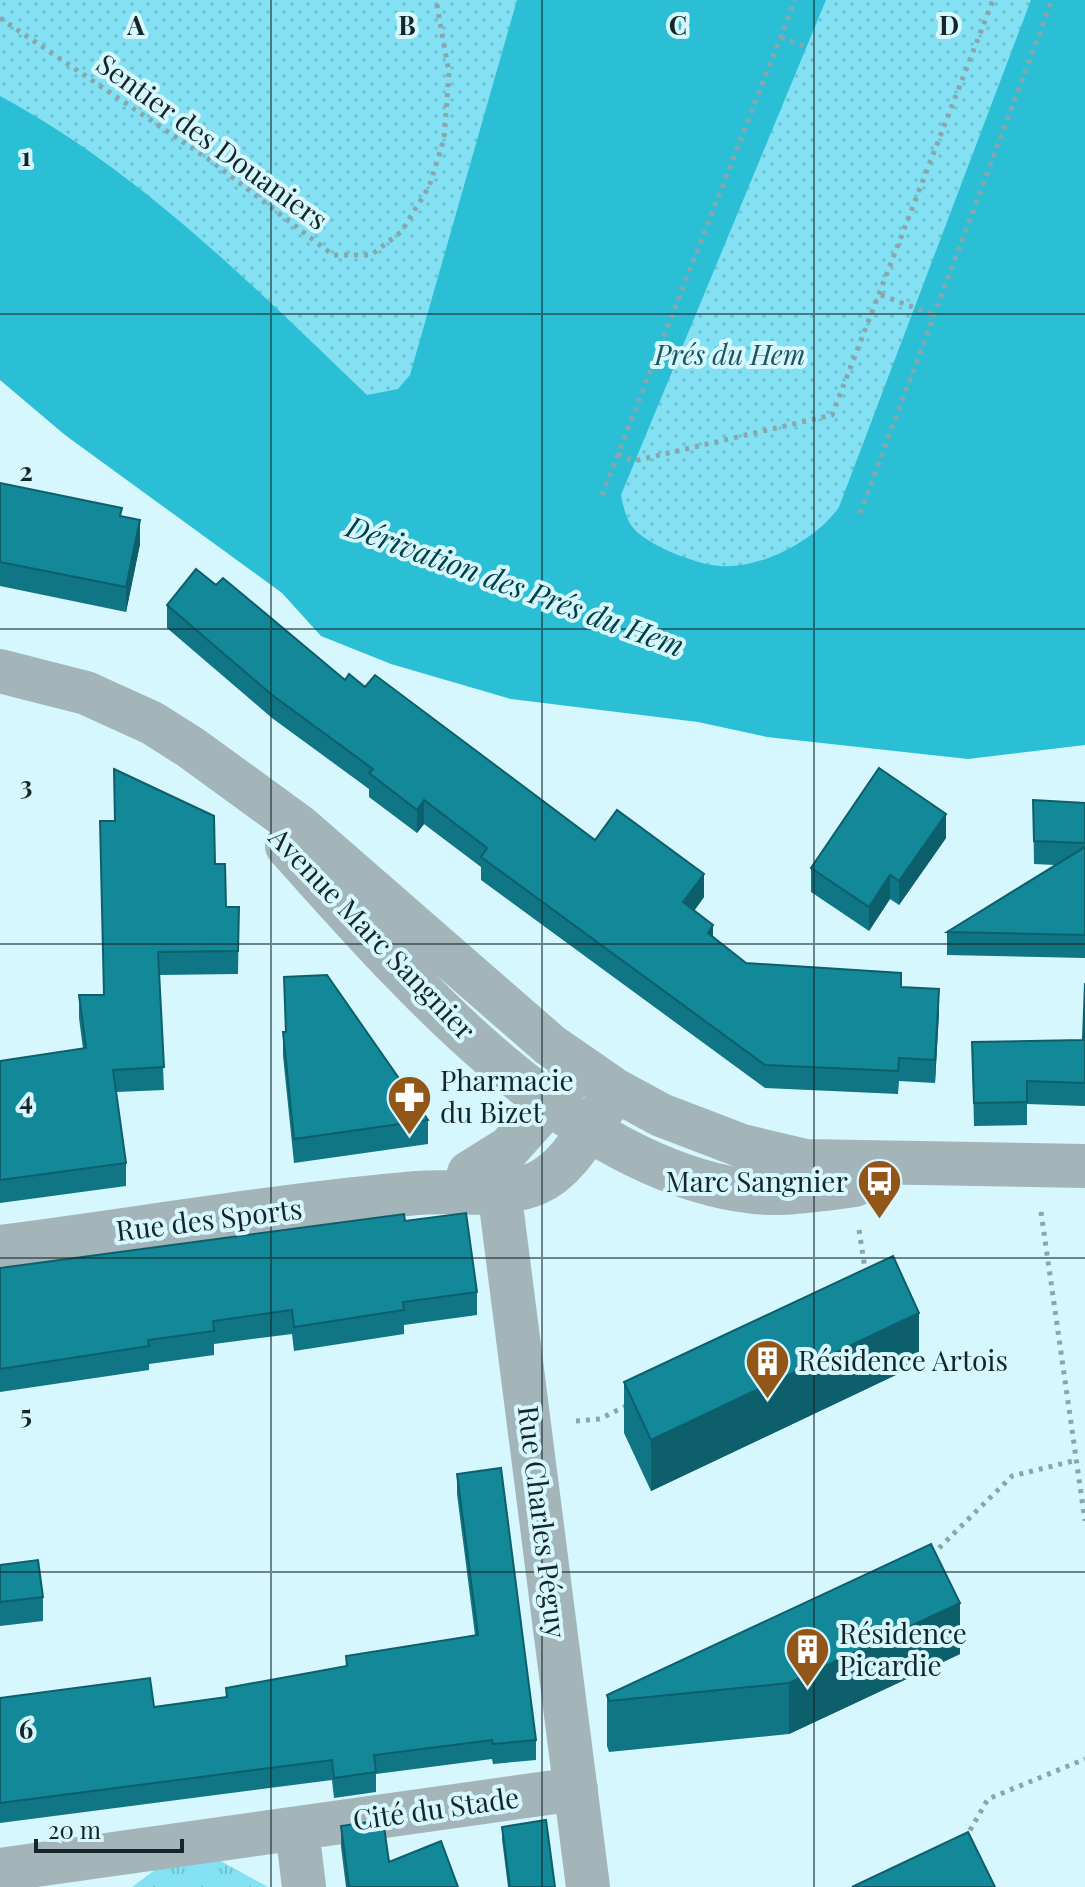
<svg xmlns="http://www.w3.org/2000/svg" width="1085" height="1887" viewBox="0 0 1085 1887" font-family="'Playfair Display',serif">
	<defs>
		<pattern id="grass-tufts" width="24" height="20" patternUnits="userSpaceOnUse" patternTransform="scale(2)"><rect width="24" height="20" fill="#83e1f3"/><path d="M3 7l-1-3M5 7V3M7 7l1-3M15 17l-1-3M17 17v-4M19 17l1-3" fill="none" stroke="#70c1d0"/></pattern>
		<pattern id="park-dots" width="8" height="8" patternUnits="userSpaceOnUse" patternTransform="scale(2)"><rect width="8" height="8" fill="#83e1f3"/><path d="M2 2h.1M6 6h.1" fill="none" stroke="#70c1d0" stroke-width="1.8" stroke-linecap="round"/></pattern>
	</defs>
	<rect width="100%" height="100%" fill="#d5f7fd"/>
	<path fill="url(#grass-tufts)" d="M219,1860l49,27h-136l23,-17z"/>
	<path fill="url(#park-dots)" d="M0,0h1085v728l-1085,-380z"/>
	<path fill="#2bbfd5" d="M517,0h309l-205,495c2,10 4,21 10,30 12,19 66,40 89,41 42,3 96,-26 119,-59l192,-507h54v745l-117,14 -201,-22 -69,-15 -187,-23 -120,-35 -70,-28 -39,-43 -217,-158 -65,-55v-284c141,76 253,190 367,299l31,-6 12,-14z"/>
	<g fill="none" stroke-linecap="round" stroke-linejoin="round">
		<path stroke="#8ba6ab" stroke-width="5" stroke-dasharray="4 6" stroke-linecap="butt" d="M0,18l211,143 122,94h38l30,-23 28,-45 15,-48 5,-66 -13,-73
			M781,37l25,10
			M881,295l53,20
			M618,454l16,7 198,-46 161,-415
			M602,495l193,-495
			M860,513l192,-513
			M1041,1212l44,309
			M859,1230l7,45
			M576,1421l24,-2 26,-13
			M932,1555l80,-79 65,-16
			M965,1839l23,-40 97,-40"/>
		<path stroke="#a3b5b8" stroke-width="44" d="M0,671l86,22 66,30 38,24 110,80 250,218 65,45 46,25 81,31 63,15 280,5
			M287,846c116,129 274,315 453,344 37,7 77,0 115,-5
			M495,1158l93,729
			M469,1173l40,-25 59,-66
			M0,1247c139,-18 278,-42 417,-54 40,-4 82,7 120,-10 30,-13 50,-51 68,-77
			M297,1829l7,58
			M0,1870l576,-81"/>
	</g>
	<path fill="#107584" d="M0,483l122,33 18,28 -14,68 -126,-26z
		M216,585l129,95 20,7 230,153 109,57 -10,14 19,26 33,26 155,24 38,25 -4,71 -36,-2 -1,13 -133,-6 -284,-208v-13l-57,-43 -7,9 -48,-36v-8l-97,-71 -105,-90v-23z
		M1033,800l52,3v155l-138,-3v-23l108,-67 -21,-1z
		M946,838l-47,67 -9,-6 -21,32 -58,-39v-24z
		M215,864l11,43h13l-1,67 -79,1 5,115 -48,2 10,71v23l-126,17v-142l83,-12 -4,-31v-23h24z
		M1085,983v123l-58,-2v21l-53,1 -2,-84 111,-2z
		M283,1032h2l143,88v24l-134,19 -11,-107z
		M405,1221l72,71v23l-73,10v9l-110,17 -2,-17 -78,10v11l-65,9v6l-149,22v-124z
		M919,1364l-268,127 -27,-58v-51z
		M457,1474l79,266v20l-43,4 -1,-5 -116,15v18l-42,6 -2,-18 -332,43v-125l154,9 72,-10v-9l120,-21v-11l129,-21 -18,-141z
		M0,1565l43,32v24l-43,5z
		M960,1654l-171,80 -180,18 -2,-6v-51z
		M341,1826l48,36 69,25h-112l-5,-40z
		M502,1827l53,60h-47l-6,-48z"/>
	<path fill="#0d5f6b" d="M140,520v24l-14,68v-25z
		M424,800v24l-7,9v-23z
		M946,814v24l-47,67v-24z
		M704,874v23l-21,29v-24z
		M890,875v24l-21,32v-24z
		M713,925v24l-5,-16z
		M939,989v23l-4,71v-23z
		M919,1313v51l-268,127v-51z
		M960,1603v51l-171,80v-51z"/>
	<path fill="#138899" stroke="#0d5f6b" stroke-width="2" d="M0,483l122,25 -2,8 20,4 -14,67 -126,-25z
		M196,569l20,16 7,-7 122,102 4,-6 16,13 10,-12 220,165 22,-30 87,64 -21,28 30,23 -5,8 38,30 155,10v14l38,2 -4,71 -36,-2 -1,13 -133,-6 -284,-208 6,-9 -63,-48 -7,10 -48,-37 4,-4 -101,-74 -105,-90z
		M879,768l67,46 -47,67 -9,-6 -21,32 -58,-39z
		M114,769l100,47 1,48h10l1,43h13l-1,44 -80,1 6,115 -51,3 13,93 -126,17v-119l86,-13 -7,-53h25l-4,-174h15z
		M1033,800l52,3v40l-51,-2z
		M1085,847v88l-138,-3z
		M327,975l101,145 -134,19 -11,-107h3l-2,-55z
		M1085,983v100l-58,-2v21l-53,1 -2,-61 111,-2z
		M466,1213l11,79 -74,10 1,8 -110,17 -2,-17 -79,11 1,10 -66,9 1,6 -149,23v-101l404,-54 1,7z
		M893,1256l26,57 -268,127 -27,-58z
		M501,1468l35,272 -43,4 -1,-4 -118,15 2,17 -42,6 -2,-18 -332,43v-105l150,-20 4,29 73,-10 -1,-9 121,-22 -1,-10 132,-21 -21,-161z
		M931,1544l29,59 -171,80 -180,18 -2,-6z
		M38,1560l5,37 -43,5v-37z
		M383,1820l6,42 52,-21 17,46h-109l-8,-61z
		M546,1820l9,67h-45l-8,-60z
		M968,1832l27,55h-143z"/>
	<path fill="none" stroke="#152629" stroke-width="2" stroke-opacity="0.55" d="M271,0v1887M542,0v1887M814,0v1887M0,314h1085M0,629h1085M0,944h1085M0,1258h1085M0,1572h1085"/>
	<defs>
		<symbol id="pharmacy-pin" viewBox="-11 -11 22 30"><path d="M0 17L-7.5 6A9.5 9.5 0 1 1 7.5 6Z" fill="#935619" stroke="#d5f7fd"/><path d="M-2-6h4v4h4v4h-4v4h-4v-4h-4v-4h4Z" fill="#fff"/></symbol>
		<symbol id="bus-pin" viewBox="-11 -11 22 30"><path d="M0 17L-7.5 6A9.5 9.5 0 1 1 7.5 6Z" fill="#935619" stroke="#d5f7fd"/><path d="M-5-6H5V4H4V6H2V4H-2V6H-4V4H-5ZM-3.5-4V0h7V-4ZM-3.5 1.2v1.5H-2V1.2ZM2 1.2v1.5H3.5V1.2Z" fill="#fff"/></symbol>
		<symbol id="building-pin" viewBox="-11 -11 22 30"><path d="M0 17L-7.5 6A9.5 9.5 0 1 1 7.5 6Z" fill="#935619" stroke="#d5f7fd"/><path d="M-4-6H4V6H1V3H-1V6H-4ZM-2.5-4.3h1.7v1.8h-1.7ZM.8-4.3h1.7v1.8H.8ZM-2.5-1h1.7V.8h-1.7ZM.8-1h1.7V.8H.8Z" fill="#fff"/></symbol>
	</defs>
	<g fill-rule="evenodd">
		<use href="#pharmacy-pin" x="384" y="1072" width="51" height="69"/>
		<use href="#bus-pin" x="854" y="1156" width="51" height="69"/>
		<use href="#building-pin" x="742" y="1336" width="51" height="69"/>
		<use href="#building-pin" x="782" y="1624" width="51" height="69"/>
	</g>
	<g text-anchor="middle" stroke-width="8" stroke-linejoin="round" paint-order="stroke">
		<g font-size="28" fill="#152629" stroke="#d5f7fd">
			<text transform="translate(212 142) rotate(36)" y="10">Sentier des Douaniers</text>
			<text transform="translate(372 934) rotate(46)" y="10">Avenue Marc Sangnier</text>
			<text transform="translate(209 1220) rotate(-7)" y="10">Rue des Sports</text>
			<text transform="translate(542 1522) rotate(83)" y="10">Rue Charles Péguy</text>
			<text transform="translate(436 1809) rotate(-8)" y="10">Cité du Stade</text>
		</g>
		<g font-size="28" font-style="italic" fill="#1c555f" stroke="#d5f7fd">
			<text x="730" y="365">Prés du Hem</text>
		</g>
		<g font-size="28" fill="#152629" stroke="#d5f7fd" text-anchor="start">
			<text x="440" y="1091">Pharmacie<tspan x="440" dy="32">du Bizet</tspan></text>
			<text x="848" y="1192" text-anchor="end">Marc Sangnier</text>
			<text x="798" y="1371">Résidence Artois</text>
			<text x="839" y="1644">Résidence<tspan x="839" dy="32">Picardie</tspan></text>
		</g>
		<g font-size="30" font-style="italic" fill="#004049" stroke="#d5f7fd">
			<text transform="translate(515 587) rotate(20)" y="10">Dérivation des Prés du Hem</text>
		</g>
	</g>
	<g font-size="26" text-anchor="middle" font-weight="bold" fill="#152629" stroke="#d5f7fd" stroke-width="8" stroke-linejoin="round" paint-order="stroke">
		<text x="136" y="35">A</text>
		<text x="407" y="35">B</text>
		<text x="678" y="35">C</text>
		<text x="949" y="35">D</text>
		<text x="26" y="166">1</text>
		<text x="26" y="481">2</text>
		<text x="26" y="795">3</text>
		<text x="26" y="1110">4</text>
		<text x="26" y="1424">5</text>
		<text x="26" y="1739">6</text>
	</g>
	<path d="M36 1839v12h146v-12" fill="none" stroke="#152629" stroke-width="4"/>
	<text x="48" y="1839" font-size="24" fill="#152629" stroke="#d5f7fd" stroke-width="6" paint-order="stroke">20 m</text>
</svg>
